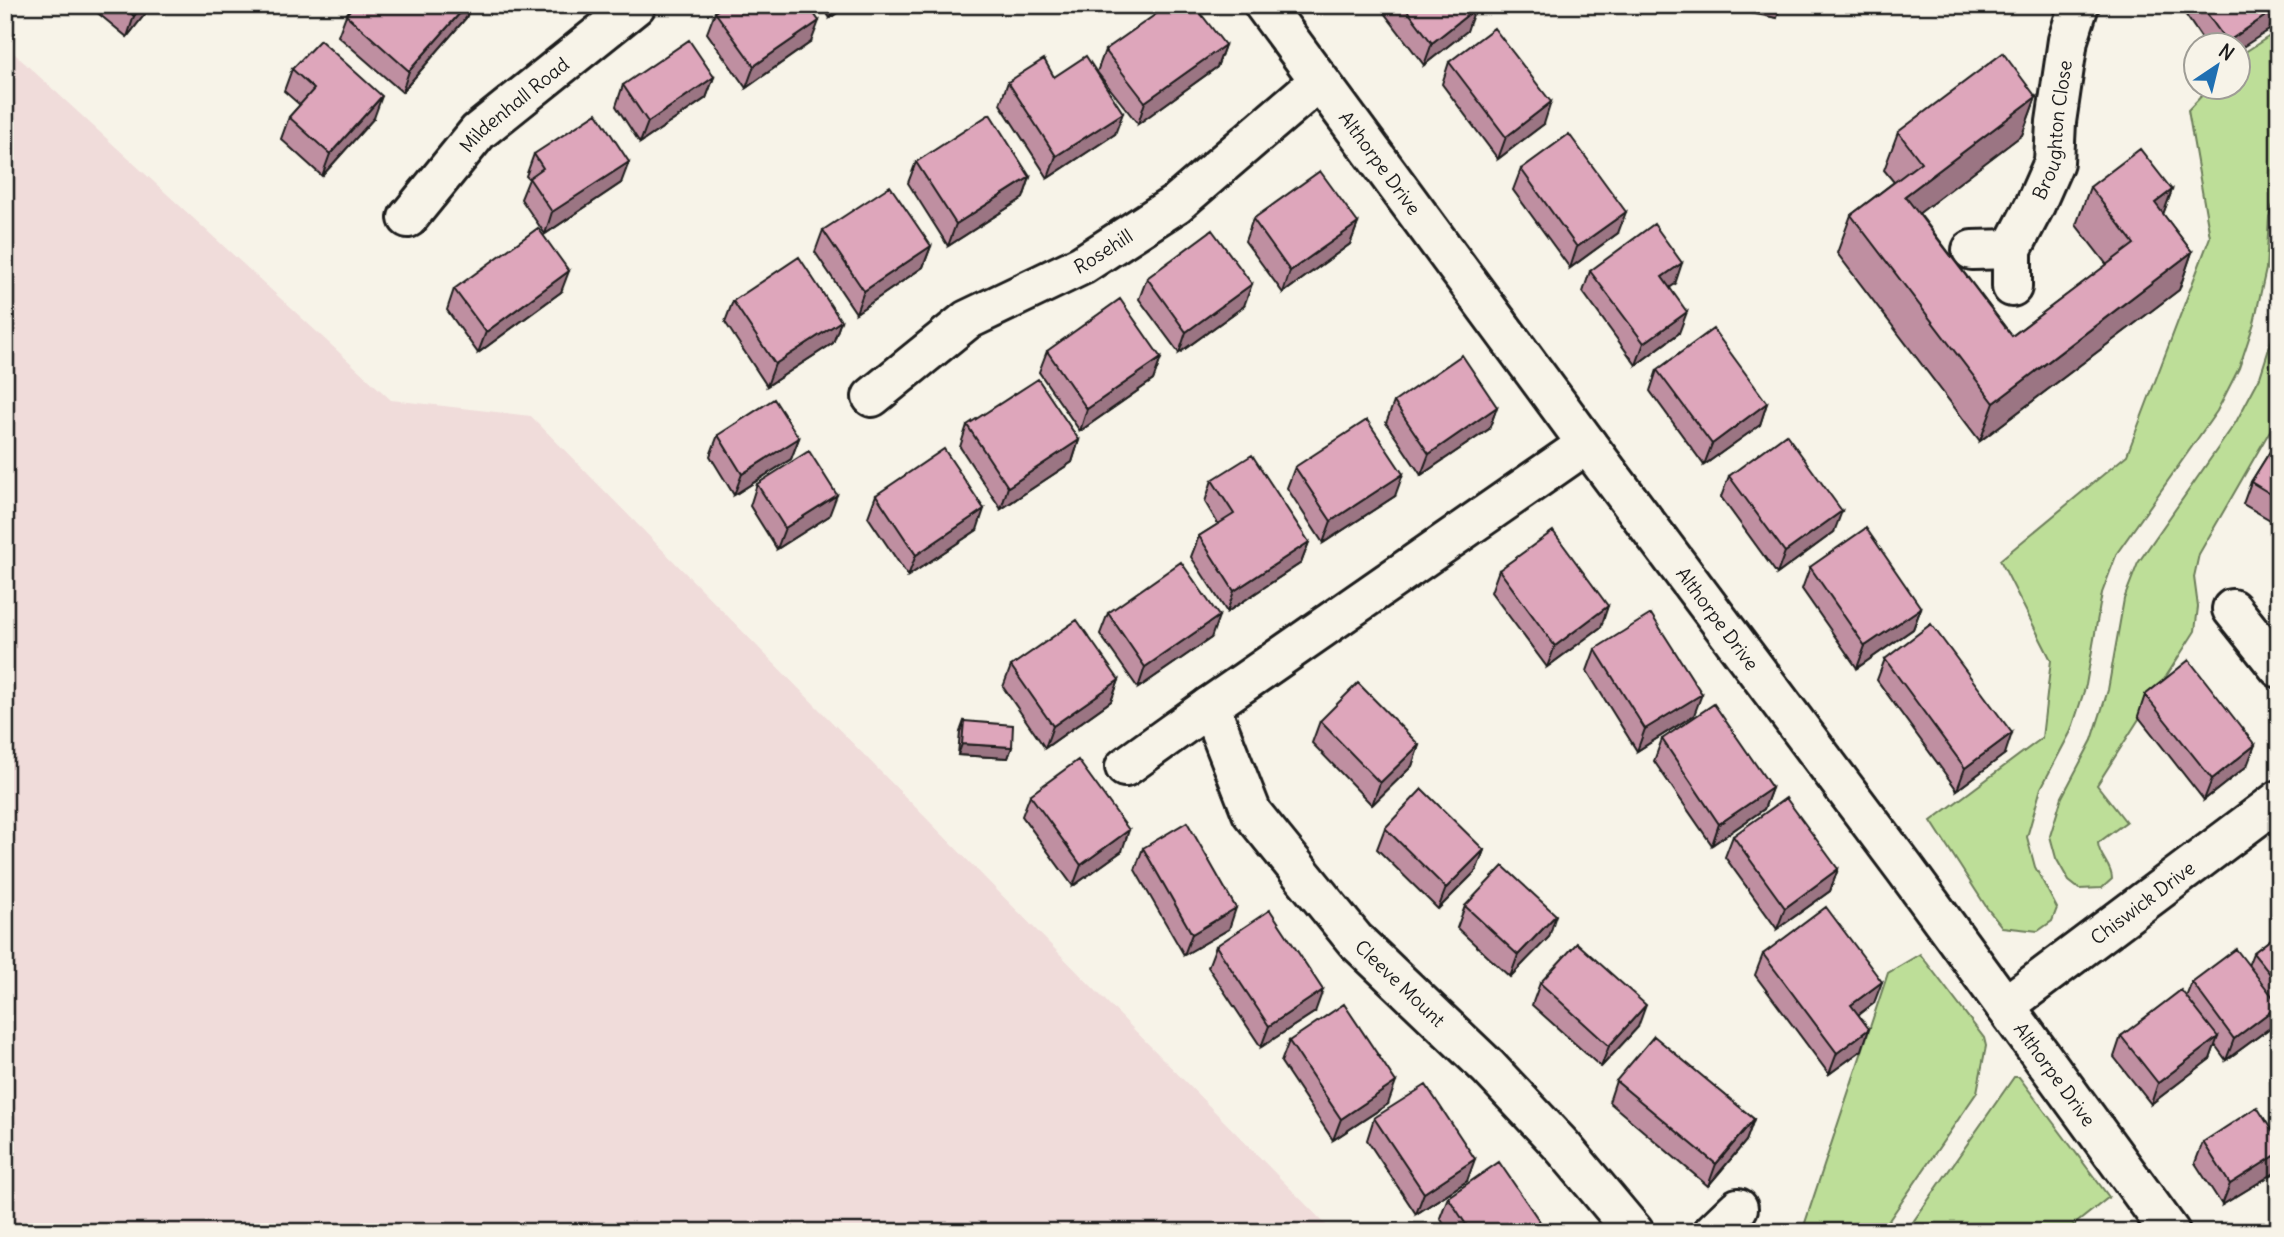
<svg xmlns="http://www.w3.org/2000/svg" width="2284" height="1237" viewBox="0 0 2284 1237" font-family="Delius,sans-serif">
	<rect width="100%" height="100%" fill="#f7f3e8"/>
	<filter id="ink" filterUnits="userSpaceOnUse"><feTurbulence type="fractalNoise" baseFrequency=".0143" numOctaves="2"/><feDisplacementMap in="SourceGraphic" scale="14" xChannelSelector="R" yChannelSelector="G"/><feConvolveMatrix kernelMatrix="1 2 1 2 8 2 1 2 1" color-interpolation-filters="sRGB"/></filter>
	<g filter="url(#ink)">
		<path fill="#f0dcda" d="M5,45l386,355 140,16 802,816h-1328z"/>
		<path fill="#bdde98" stroke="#6c7d5a" stroke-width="2" d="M2279,30v156l-10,31 -3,52 -12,54 -15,45 -22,43 -100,142 -15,40 -16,92 -15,46 -30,57 -14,49 8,30 22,41 -5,13 -14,10 -36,-4 -15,-19 -56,-87 111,-83 9,-78 -51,-100 127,-105 83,-218 -22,-127 21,-22h29l1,-32z
			M2279,317v98l-80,139 -5,23 4,30 -3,24 -98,154 29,37 -28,21c1,14 14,22 14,36l-10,9 -23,1 -10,-8 -13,-23 -6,-22 12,-39 30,-57 16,-50 16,-91 14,-36 98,-141 24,-45z
			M1920,954l64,84 2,8 -9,46 -96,140h-79l86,-259z
			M2014,1077h5l90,120 -44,35h-159z"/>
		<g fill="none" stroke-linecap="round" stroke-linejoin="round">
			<defs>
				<g id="street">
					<path id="s1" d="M1264,5l323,439 318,425 265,363"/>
					<path id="s2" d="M408,218l70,-86 158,-127"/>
					<path d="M1972,250l40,-1"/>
					<path id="s3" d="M2012,287v-38l23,-44 19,-43 2,-40 12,-82 11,-35"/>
					<path id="s4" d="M872,397l95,-77 115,-55 94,-61 143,-123"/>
					<path id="s5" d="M1587,444l-377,262 42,107 103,127 133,127 74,79 72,86"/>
					<path d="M2232,609l47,59"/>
					<path d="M1125,767l85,-61"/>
					<path id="s6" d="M2005,1006l274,-206"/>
					<path d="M1713,1232l25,-24"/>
				</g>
			</defs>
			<use href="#street" stroke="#1c1c1c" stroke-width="44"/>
			<use href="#street" stroke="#f7f3e8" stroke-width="38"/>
		</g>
		<path fill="#bf8fa1" stroke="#1c1c1c" stroke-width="2" d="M88,5h64l-25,32z
			M354,5h117l-5,13 -64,74 -64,-56 8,-21z
			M821,5h27l-18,13z
			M1378,5h94l-5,26 -43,34z
			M1725,5h56l-4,13 -53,-10z
			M2179,5h96l2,3 -8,22 -31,16h-31z
			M715,12l96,30 -65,46 -39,-55z
			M1225,45l-8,22 -79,57 -41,-52 8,-22z
			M1449,62l95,62 -46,35 -56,-75z
			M292,69l82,49 -52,58 -41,-37 8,-22 11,-12 -16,-14z
			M714,77l-8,21 -66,45 -24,-37 7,-21z
			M1008,82l107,52 -67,44 -48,-74z
			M2036,97l-14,38 -103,78 93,123 95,-71 -31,-40 14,-38 82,3 -9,24 29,38 -13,38 -199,151 -143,-188 14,-38 43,-33 -10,-12 14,-38z
			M534,154l87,29 -76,51 -24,-35 8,-20 -3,-3z
			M916,162l114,15 -7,21 -75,48 -40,-63z
			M1521,169l97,64 -48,35 -57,-78z
			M1253,219l105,4 -8,21 -67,49 -38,-52z
			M823,230l108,16 -8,21 -67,46 -41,-61z
			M1590,271l85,13 -5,3 9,46 -43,32 -53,-73z
			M1147,278l97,28 -65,47 -40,-54z
			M454,289l107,3 -83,61 -31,-43z
			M733,301l108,20 -8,22 -66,43 -42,-64z
			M1047,351l114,7 -8,22 -73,51 -41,-59z
			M1657,370l110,33 -7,22 -56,40 -54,-74z
			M1394,402l103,5 -8,22 -68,46 -35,-52z
			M967,425l112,15 -7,22 -71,47 -41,-62z
			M718,435l81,3 -8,21 -57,36 -24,-39z
			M2279,437v88l-36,-21 8,-22z
			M1295,467l100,29 -72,47 -36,-55z
			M1729,476l105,56 -57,42 -56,-77z
			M1212,480l97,62 -8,21 -74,49 -36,-55 8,-21 19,-12 -13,-22z
			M757,484l72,32 -52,33 -27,-43z
			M876,495l101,35 -69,46 -40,-59z
			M1810,567l111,41 -8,21 -56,39 -55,-79z
			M1499,570l102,57 -54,40 -56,-75z
			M1108,613l103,25 -73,50 -38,-54z
			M1595,649l99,66 -57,36 -50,-80z
			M1885,659l120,95 -48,36 -80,-110z
			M1011,666l108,14 -8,21 -66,47 -42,-61z
			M2145,695l102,71 -43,34 -66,-84z
			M964,721l48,26 -4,11 -50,-3 2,-23z
			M1320,721l99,24 -7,21 -40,39 -60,-62z
			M1662,739l110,49 -8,21 -52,36 -58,-84z
			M1030,795l92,56 -49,35 -51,-70z
			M1385,828l99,22 -8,21 -38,38 -61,-60z
			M1733,836l105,33 -8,22 -53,38 -52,-72z
			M1143,848l86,81 -45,26 -49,-85z
			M1465,906l84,31 -39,40 -53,-49z
			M2279,933v83l-3,-3 -5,14 -45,33 -11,-15 -5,14 -59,45 -37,-47 7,-21 65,-39 6,-15 56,-16 5,-13z
			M1216,946l99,66 -54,35 -53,-80z
			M1763,954l111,49 -15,12 3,35 -33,24 -74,-99z
			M1540,983l98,44 -37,40 -69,-62z
			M1289,1041l99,63 -55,36 -52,-78z
			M1616,1081l138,38 -8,22 -38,45 -99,-84z
			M1374,1118l93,63 -51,33 -49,-74z
			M2203,1142l73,30 -54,33 -27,-42z
			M1448,1197l99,35h-98l-9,-14z"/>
		<path fill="#9b7483" stroke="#1c1c1c" stroke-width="2" d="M143,5h9l-25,32 7,-21z
			M467,5h4l-5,13 -64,74 7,-21z
			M834,5h14l-18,13z
			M2277,8l-8,22 -31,20v-4h-12l1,-4z
			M1475,9l-8,22 -43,34 8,-22z
			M819,21l-8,21 -65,46 8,-22z
			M1225,45l-8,22 -79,57 7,-22z
			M714,77l-8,21 -66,45 8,-21z
			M382,96l-8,22 -52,58 8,-22z
			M2036,97l-14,38 -130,99 13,-38z
			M1551,102l-7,22 -46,35 8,-22z
			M1123,113l-8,21 -67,44 8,-22z
			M629,162l-8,21 -76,51 7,-22z
			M1030,177l-7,21 -75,48 8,-22z
			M2172,190l-14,38 -3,-25z
			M1626,212l-8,21 -48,35 7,-21z
			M1358,223l-8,21 -67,49 7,-22z
			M931,246l-8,21 -67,46 8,-22z
			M2192,252l-13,38 -199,151 14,-38z
			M1682,263l-7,21 -21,14 8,-21z
			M569,271l-8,21 -83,61 8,-21z
			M1252,284l-8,22 -65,47 7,-21z
			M1687,312l-8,21 -43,32 8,-22z
			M841,321l-8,22 -66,43 8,-22z
			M1161,358l-8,22 -73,51 7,-22z
			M1767,403l-7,22 -56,40 8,-21z
			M1497,407l-8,22 -68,46 8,-21z
			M799,438l-8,21 -57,36 8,-21z
			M1079,440l-7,22 -71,47 7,-22z
			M1403,474l-8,22 -72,47 8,-22z
			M837,495l-8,21 -52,33 8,-21z
			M984,509l-7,21 -69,46 8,-21z
			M1842,511l-8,21 -57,42 8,-22z
			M1309,542l-8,21 -74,49 7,-21z
			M1608,606l-7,21 -54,40 8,-21z
			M1921,608l-8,21 -56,39 8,-22z
			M1219,616l-8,22 -73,50 7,-21z
			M1119,680l-8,21 -66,47 8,-22z
			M1702,694l-8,21 -57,36 8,-22z
			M2012,733l-7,21 -48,36 8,-22z
			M962,744l50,3 -4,11 -50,-3z
			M1419,745l-7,21 -40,39 8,-22z
			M2255,745l-8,21 -43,34 8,-21z
			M1772,788l-8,21 -52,36 7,-21z
			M1129,830l-7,21 -49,35 8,-21z
			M1484,850l-8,21 -38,38 8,-21z
			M1838,869l-8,22 -53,38 8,-21z
			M1236,908l-7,21 -45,26 8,-21z
			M1556,915l-7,22 -39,40 8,-22z
			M1882,982l-8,21 -31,23 8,-21z
			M1323,990l-8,22 -54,35 8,-21z
			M1646,1005l-8,22 -37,40 8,-21z
			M2279,1005l-8,22 -45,33 8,-21z
			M1869,1029l-7,21 -33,24 8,-21z
			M2218,1037l-8,22 -59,45 7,-21z
			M1396,1082l-8,22 -55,36 8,-21z
			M1754,1119l-8,22 -38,45 8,-22z
			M2279,1153v11l-3,8 -54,33 8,-21z
			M1475,1159l-8,22 -51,33 8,-21z"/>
		<path fill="#dea6bb" stroke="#1c1c1c" stroke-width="2" d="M121,5h22l-9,11z
			M354,5h113l-58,66 -63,-56z
			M724,5h84l11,16 -65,45 -39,-54z
			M1169,5h25l31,40 -80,57 -40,-52z
			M1403,5h69l3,4 -43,34z
			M2201,5h74l2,3 -50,34z
			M1494,28l57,74 -45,35 -57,-75z
			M320,40l62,56 -52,58 -41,-37 25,-28 -22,-20z
			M689,40l25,37 -66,45 -25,-37z
			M2003,53l33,44 -131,99 107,140 122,-92 -44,-57 50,-38 32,41 -17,13 37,49 -198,151 -143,-188 70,-53 -23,-30z
			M1086,56l37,57 -67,43 -48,-74 36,-23 10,18z
			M597,113l32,49 -77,50 -23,-34 14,-10 -9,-14z
			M990,114l40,63 -74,47 -40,-62z
			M1569,134l57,78 -49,35 -56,-78z
			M1320,171l38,52 -68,48 -37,-52z
			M890,186l41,60 -67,45 -41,-61z
			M1654,224l28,39 -20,14 25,35 -43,31 -54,-72z
			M538,228l31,43 -83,61 -32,-43z
			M1212,230l40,54 -66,48 -39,-54z
			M799,257l42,64 -66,43 -42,-63z
			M1120,299l41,59 -74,51 -40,-58z
			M1713,329l54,74 -55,41 -55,-74z
			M1462,355l35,52 -68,47 -35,-52z
			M1038,379l41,61 -71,47 -41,-62z
			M774,399l25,39 -57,36 -24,-39z
			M1367,420l36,54 -72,47 -36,-54z
			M1786,434l56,77 -57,41 -56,-76z
			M2279,437v62l-28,-17z
			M944,449l40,60 -68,46 -40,-60z
			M809,451l28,44 -52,33 -28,-44z
			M1252,455l57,87 -75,49 -35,-55 35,-22 -22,-34z
			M1866,528l55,80 -56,38 -55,-79z
			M1553,531l55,75 -53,40 -56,-76z
			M1181,562l38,54 -74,51 -37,-54z
			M1651,614l51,80 -57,35 -50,-80z
			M1077,620l42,60 -66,46 -42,-60z
			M1931,624l81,109 -47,35 -80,-109z
			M2189,660l66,85 -43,34 -67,-84z
			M1358,683l61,62 -39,38 -60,-62z
			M1714,704l58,84 -53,36 -57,-85z
			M964,721l49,4 -1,22 -50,-3z
			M1078,760l51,70 -48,35 -51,-70z
			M1422,789l62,61 -38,38 -61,-60z
			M1786,798l52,71 -53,39 -52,-72z
			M1187,822l49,86 -44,26 -49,-86z
			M1503,866l53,49 -38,40 -53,-49z
			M1826,907l56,75 -31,23 18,24 -32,24 -74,-99z
			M1270,910l53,80 -54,36 -53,-80z
			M2279,933v52l-26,-32z
			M1577,943l69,62 -37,41 -69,-63z
			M2236,949l43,56 -45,34 -42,-57z
			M2181,990l37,47 -60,46 -37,-47z
			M1344,1004l52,78 -55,37 -52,-78z
			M1654,1036l100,83 -38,45 -100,-83z
			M1426,1085l49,74 -51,34 -50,-75z
			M2257,1107l22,35v11l-49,31 -27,-42z
			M1499,1162l48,70h-76l-23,-35z
			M2064,1228l4,4h-9z"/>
	</g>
	<g text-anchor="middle" stroke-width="7" stroke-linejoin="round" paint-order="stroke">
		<g font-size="19" fill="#1c1c1c" stroke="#f7f3e8">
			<text dy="7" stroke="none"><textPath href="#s2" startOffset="156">Mildenhall Road</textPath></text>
			<text dy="7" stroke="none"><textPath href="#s3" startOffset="166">Broughton Close</textPath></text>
			<text dy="7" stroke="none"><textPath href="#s1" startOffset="196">Althorpe Drive</textPath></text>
			<text dy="7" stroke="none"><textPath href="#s4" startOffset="275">Rosehill</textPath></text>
			<text dy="7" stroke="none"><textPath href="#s1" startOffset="763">Althorpe Drive</textPath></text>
			<text dy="7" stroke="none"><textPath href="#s6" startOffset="172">Chiswick Drive</textPath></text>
			<text dy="7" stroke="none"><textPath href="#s5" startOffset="800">Cleeve Mount</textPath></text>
			<text dy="7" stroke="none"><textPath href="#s1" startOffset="1330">Althorpe Drive</textPath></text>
		</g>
	</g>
	<rect width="2284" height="1237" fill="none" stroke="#f7f3e8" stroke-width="28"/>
	<rect x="14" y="14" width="2256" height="1209" fill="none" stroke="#1c1c1c" stroke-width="2.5" filter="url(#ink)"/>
	<g transform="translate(2217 66) rotate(35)"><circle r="33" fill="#f7f3e8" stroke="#9f9d96" stroke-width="2"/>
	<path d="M0-5L12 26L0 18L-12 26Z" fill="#1f6fb2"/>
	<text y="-10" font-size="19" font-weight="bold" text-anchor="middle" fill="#1c1c1c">N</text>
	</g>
</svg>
